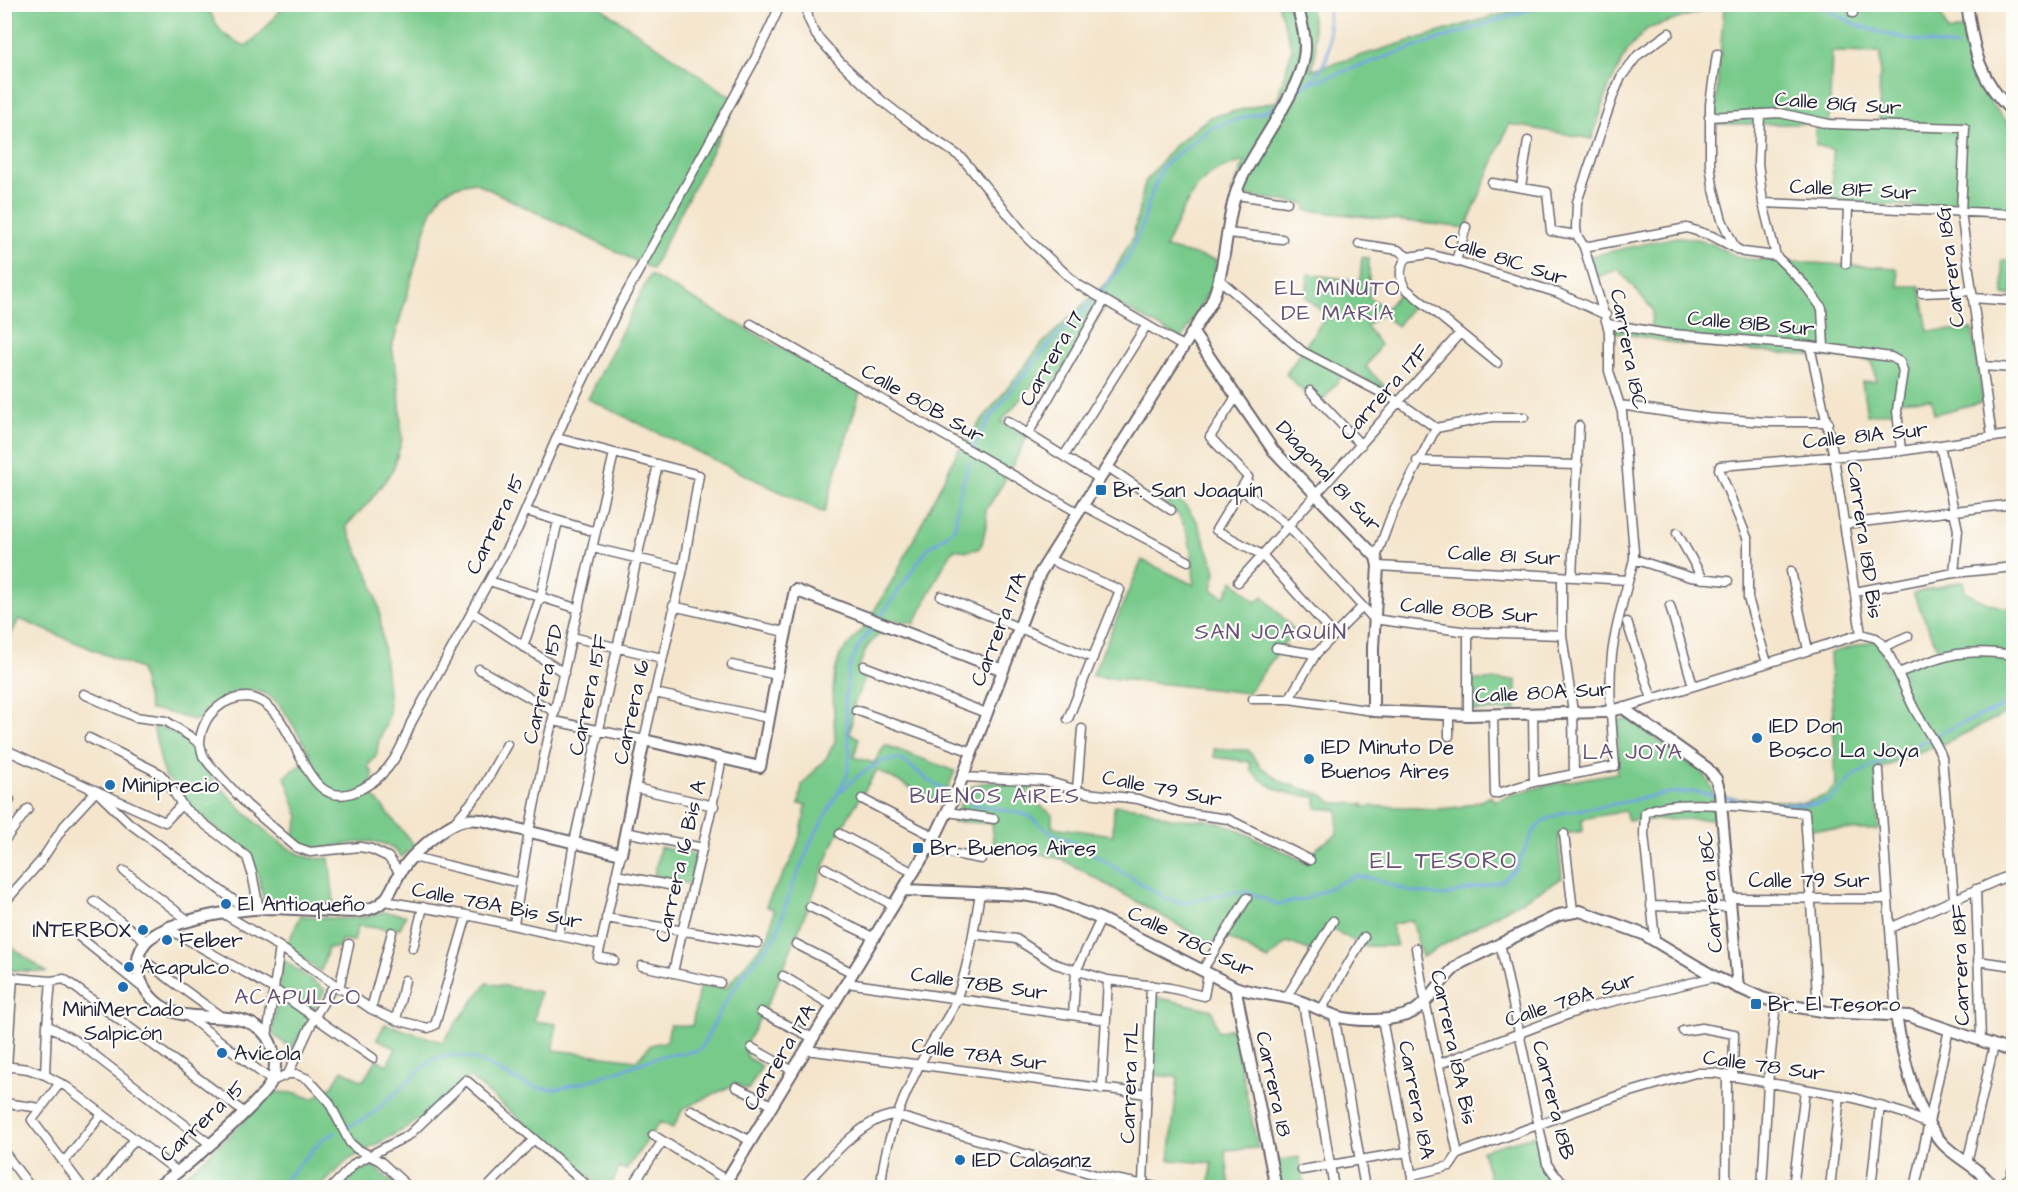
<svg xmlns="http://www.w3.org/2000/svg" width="2018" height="1192" viewBox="0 0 2018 1192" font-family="'Architects Daughter',sans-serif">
	<rect width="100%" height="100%" fill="#fdfcf7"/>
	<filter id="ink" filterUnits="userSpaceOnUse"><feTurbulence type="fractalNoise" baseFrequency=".0167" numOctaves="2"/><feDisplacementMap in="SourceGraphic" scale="12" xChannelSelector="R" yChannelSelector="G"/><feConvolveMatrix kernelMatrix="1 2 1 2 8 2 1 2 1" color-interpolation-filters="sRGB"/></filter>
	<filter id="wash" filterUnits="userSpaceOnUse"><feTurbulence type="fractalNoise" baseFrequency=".008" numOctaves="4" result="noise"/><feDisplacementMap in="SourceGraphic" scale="24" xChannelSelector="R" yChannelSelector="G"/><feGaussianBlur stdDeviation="1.35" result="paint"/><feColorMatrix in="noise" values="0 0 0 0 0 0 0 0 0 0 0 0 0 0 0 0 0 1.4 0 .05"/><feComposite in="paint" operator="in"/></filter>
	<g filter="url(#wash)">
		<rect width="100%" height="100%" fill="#f4e5cc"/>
		<path fill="#78ca8b" stroke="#4d7663" stroke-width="1.5" fill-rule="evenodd" d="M1868,4l70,2 10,26 17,-4c5,44 15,69 48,99v83l-181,-7 1,-53 -17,-5 -1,-20 5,-1h-106l10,-116 -19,2 -58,19 -19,21 -19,37 -17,52 -83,-15 -43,104 -160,-18v-6l-75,-10 14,-33c-13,4 -28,8 -39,17 -18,15 -31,49 -41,70l52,12 -5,25 -30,54 -72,-39 -57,85 -14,-8 -38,45 26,15 -23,45 -18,28 1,11 -5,23 -4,5 -11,2 -13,-2 -9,14 -31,61 -21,-5 -26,28 -9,22 9,4 -13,31 -4,30 9,4 -5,19 20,6 11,-18 70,26 -14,33 -64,-34 -41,67 -62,154 -30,57 4,10 14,8 -14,24 -13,-6 -52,25 -10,19 -13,-6 -34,48 -6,-3 -10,20h-8l-133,-110 -59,49 -62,34 -28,27 -154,1c40,-26 73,-63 107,-96l24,1 16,6 20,-14 9,-15 21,11 14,-22 10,6 9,-17 -19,-9 8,-15 57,18 45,-59 53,9 -6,29 22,3 -2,26 83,10 14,-15 16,-4 3,-16 22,1 8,-43 26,5 43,-52 5,-26 -8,-4c5,-14 14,-25 21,-38 11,-20 16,-40 19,-63l-7,-1 3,-19 25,-28 8,-16 -2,-51 2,-18 5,-17 25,-29 30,-50 64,-127 84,-106 66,-63 24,-43 12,-55 30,-37 35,-28 67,-16 15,-52 -14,-44h32l6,45 -4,20 219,-65zM1832,52l48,1 -1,72 -50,-1z
			M5,5h202c11,25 13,30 39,41l15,-13 24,-28h312l140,96 -85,168 -178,-87c-29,6 -33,8 -45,35l-37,130 7,42 3,51 -9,30 -23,31 -24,25 25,54 8,28 9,83 1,21 -1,7 -10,24 -1,11 -9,12 5,8 -2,19 43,52 -12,12c-32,-39 -79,12 -109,-19l6,-21 -14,-40 26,-22c-9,-14 -27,-49 -40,-58 -28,-18 -55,2 -74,23h-4l-31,-9 -12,-1 -10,-41 -121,-50 -14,27z
			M1676,237c12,0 23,2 34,6 13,6 22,13 36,16l151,9 2,18h21l8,45 44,-2 11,73 -49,12 -3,-15 -39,2 1,11 -26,3 -5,-33 14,-1 -4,-20 -193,-17 -63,-12v-11l34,7 3,-18 -35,-41 -20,8 -8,-21z
			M1362,257l7,1v39l17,12 13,-16 15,11 -17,22 -16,-12 -15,12 14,19 -14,22 27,28 -46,-26 -29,38 -32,-33 40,-58 -20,-19 2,-23 52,7z
			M2002,260h11v35h-9z
			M650,275l210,117 -36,121 -236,-114z
			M1158,493l26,11 13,17 19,50 -4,19 13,7 8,-17 23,22 7,-6 31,34 -46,63 -156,-17 50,-116 52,25c-1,-23 -2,-55 -19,-74 -6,-5 -13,-10 -20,-14z
			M1963,581l2,10c16,11 30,16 48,18v101l-68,33 -69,27 3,60 -68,-1 -5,-21 -74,-5 -2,-6 74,6 23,-8 9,-10 -6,-132 46,-13 13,28 50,-16 -26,-59z
			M1472,680h44v30l-44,1z
			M1630,719l72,53c13,15 12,27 14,47l-88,1 -3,-9 -43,8 1,12 -25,4 4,43 -140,79 -10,-37 -21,5 6,21h-34l-37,-20 -14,25 -25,-9 -19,18 -47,-26 -8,11 -151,-86 -69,-15 -1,-21 -39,-1c5,-11 9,-27 18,-35 11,-9 47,-2 62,-1l-7,10 26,18v13l61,8 1,-30 28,3 31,11 35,1 19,5 81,38 10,-16 19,-13 1,-24 -22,-2v-11c-31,-3 -42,-5 -65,-26l-1,-9 -36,-5v-8l34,1 13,17 23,16 37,11 12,9 30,1v3c46,-5 82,13 128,-11l3,5c40,-15 81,-21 123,-28l1,-52z
			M153,726c13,2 32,9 40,21 5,7 6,16 13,24 23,26 64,71 96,84 9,4 18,4 27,3l5,45 -70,1 -5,-25 -9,-23 -60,-48 -18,-26 -8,-7z
			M660,847l36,8 -6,29 -36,-8z
			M383,912l23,3 -6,13 -12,1 -30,-3 -4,15 -13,-1 -2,8h-11l-7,24 -35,-25 15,-32c27,3 56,8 82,-3z
			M4,942h1l41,30 -41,-2z
			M284,960l41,30 -33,59 -20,-15z
			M1151,996l61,14 6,22 14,-4 26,120 -33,2 5,37h-21l3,-24 -43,-3 9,-83 -25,-2z
			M1537,1135l8,39 16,13h-69l-10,-37z
			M1299,1157l6,30h-24l-6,-26z
			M371,1167l6,2 20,18h-56l14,-14z"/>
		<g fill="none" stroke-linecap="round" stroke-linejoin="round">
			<path stroke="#73a6df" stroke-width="3" d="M1814,4c16,6 31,16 47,22 30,11 64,17 96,21
				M1308,84l89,-31 150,-49
				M1295,93c18,-12 34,-28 34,-50 1,-13 -2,-25 0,-39
				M1100,293l28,-35 14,-32 9,-31 11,-27 15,-14 36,-27 53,-16 15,-8
				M973,451l3,-10 14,-23 25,-32 40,-48 37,-36
				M879,619l49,-71 19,-13 8,-8 4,-32 11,-33
				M840,792l19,-17 23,-14 17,-2 8,4 22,18 44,23 46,9 10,3 22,17 21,8 93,57 18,5 51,-11h14l28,12 27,-4 52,-24 16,2 41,14 33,4 57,-15 14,-13 18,-37 9,-10 21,-9 46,-7 58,-12 28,-1 53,10 50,3 18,-1 13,-4 26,-26 102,-49 56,-23
				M346,1128l25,-13 62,-56c48,-17 75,32 121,30 7,0 15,-3 22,-5 28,-7 53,-17 79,-26 15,-5 31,-3 46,-9l25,-49 19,-27 31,-37 14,-44 21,-50 36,-66 3,-22 -5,-53 4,-33 9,-21 17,-23
				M277,1188l46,-49 12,-6"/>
		</g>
	</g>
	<g filter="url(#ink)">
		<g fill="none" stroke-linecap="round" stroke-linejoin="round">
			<defs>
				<path id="minor" d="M807,4l1,14 8,17 24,27 42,39 30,23 50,34 68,83 47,43 107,63
					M1853,13v-9
					M1717,54l-7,50v59l3,23 9,34 13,28
					M1760,115l-2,48 5,40 13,53 29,29 17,23 2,40
					M1709,117l71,-4 49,11 136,4 -4,84 31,225
					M1492,183l55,9 4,39 26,4
					M1521,187l7,-46
					M1236,195l51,7
					M1763,203l251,11
					M1228,233l54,6
					M1359,244l39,6 10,7
					M1584,247l103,-19 25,8 31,16 33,4
					M1408,257l21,-3 27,7 102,32 48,22
					M1408,257c-9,8 -9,20 -3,31l92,75
					M1456,261l10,-34
					M1846,264l2,-57
					M1220,280l83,72 96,50 37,26 56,-11h32
					M1922,293l50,-2
					M1973,298l41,3
					M751,324l326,188
					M1608,324l54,9 148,13 81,11 9,5 3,9 -6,39 4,41
					M1810,346l24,111 27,177
					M1982,366l32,2
					M1310,391l51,54
					M1236,397l-26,40 38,40 -32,53 46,25 72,80
					M1620,405l88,13 60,4h60
					M1007,421l93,58
					M1028,434l76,-133
					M1940,445l18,85 -4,43
					M1064,456l82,-130
					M1417,461l161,4
					M1108,467l63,43
					M1241,489l47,37 86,93 94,13 94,3
					M1082,505l106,56
					M526,511l70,21
					M1845,524l169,-20
					M1677,533l26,46
					M593,548l90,21
					M1376,557l16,-43 44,-86
					M1048,559l72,31 -52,129
					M1634,559l56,18 38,4
					M1378,566l250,14
					M1791,571l17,79
					M1562,577v58l11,77 1,62
					M1572,577l7,-151
					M489,581l90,28
					M1238,582l222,-249
					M1855,592l99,-19 60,-6
					M941,596l152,62
					M673,606l112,26
					M1670,606l23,80
					M472,612l92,61
					M1627,622l25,77
					M572,637l90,21
					M523,647l18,-52 17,-74
					M1883,647l25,-11
					M1276,648l40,6
					M1767,663l-19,-65v-58l-29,-71 1,-3 181,-15 113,-17
					M732,665l45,10
					M864,666l122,47
					M479,669l76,43
					M1898,673c45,-17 66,-26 116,-18
					M655,693l113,25
					M84,694l51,23 31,4 25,16 9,7 3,12 7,9 37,40 49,42 14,5 50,-5 11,2 17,8 12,16
					M1253,699h36l84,12
					M1289,699l27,-45 46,-47
					M1623,708l238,-74 15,4c16,13 29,55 40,74 9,16 20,29 26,45l12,142
					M856,710l116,42
					M1533,713l1,69
					M1449,714v22
					M1493,714l2,80 39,-12 81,-16c-3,-37 -7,-74 -3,-112 4,-32 14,-63 22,-95v-7l-12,-140 -13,-41v-40l-25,-84 -7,-12 -1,-7 1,-26 36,-106 8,-19 17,-22 31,-22
					M1468,715v-83
					M554,721l90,19 39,-171 16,-94 -142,-37
					M89,738l70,35 5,5 21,31 62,48 5,16 7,36
					M200,744c0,-13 6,-27 17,-36 8,-7 19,-11 30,-11 55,5 50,128 116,91 27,-14 38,-38 48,-65l107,-195 51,-119 52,-106 134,-244 26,-55
					M4,749l161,73 16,-17
					M1879,771l17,244
					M963,777l83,4 41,12 51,6 41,13 49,7 82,41
					M635,788l79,18
					M1077,790l5,-61
					M4,797l6,3
					M862,799l73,38
					M948,812l46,7
					M453,824l28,-33 26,-47
					M625,832l78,16
					M840,834l74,39
					M1564,834l9,77
					M4,841l24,-32
					M928,849l53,10
					M413,857l107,26
					M825,868l69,38
					M124,871l65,50
					M616,875l58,11
					M1976,889l5,151
					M1730,898l158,1
					M94,901l52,40
					M384,901l83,14 134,30
					M4,903l37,-42 23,-35 32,-35 33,32 118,87
					M1651,906l80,1
					M810,907l65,31
					M224,914l56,33 91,62 25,11 32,8 7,-3 32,-110
					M606,918l151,25
					M514,924l15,-92 15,-75 70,-304
					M167,928l107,61 99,69
					M1890,928l124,-55
					M559,934l15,-92 84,-378
					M973,934l43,5 39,25 53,16 62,8 34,8 4,-22
					M77,935l67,54
					M1655,940l-11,-106 1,-21c30,-18 124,-3 160,0l13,197
					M1500,943l47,221 8,11 15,13
					M796,944l57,29
					M413,948l10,-41
					M1416,948l9,53 33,153
					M139,957l84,61
					M614,960l-16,-3 23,-103
					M1978,961l36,5
					M642,966l78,17
					M1202,971l45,-73
					M673,973c15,-73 36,-143 49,-216
					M783,976l50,30
					M4,977l47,4 13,-2 181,134
					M847,983l259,37
					M339,989l10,-45
					M1286,998l47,-77
					M1303,1003l31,185
					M371,1009l21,-77
					M1321,1010l43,-73
					M761,1012l52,26
					M1073,1015l3,-44 25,-52
					M1334,1015l31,173
					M189,1017l83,64 16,-7h8l12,5 21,23 21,41 7,6 23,12 30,27
					M1382,1019l32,169
					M396,1020l9,-40
					M47,1025l29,16 134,103
					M1683,1031l19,-3 32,6 -1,43
					M267,1037l13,-90
					M752,1048l41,23
					M806,1050l341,44
					M1439,1064l146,-56 130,-31
					M4,1066l24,3 17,6 22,12 111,85
					M7,1067l6,-90
					M288,1074l26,-56 20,-33
					M45,1075l2,-50 4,-44
					M60,1083l-28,37 51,68
					M736,1087l36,18
					M1102,1089l6,-109
					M4,1103l37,5
					M691,1110l60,31
					M653,1135l86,53
					M4,1152l27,36
					M64,1162l38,-48
					M1967,1163l27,-118
					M1302,1170l105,-18
					M1412,1175l38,-9 8,-12 159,-58 78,-23h19l140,25 49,15 25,11
					M1143,1183l8,-198
					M96,1188l39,-49
					M331,1188l24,-25 54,-28 57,-55 124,108
					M487,1188l47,-49
					M631,1188l31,-46
					M802,1188c21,-22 61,-72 93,-73l204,61 62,12
					M881,1188c2,-45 25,-100 47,-139 8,-15 19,-28 26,-44 14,-34 20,-76 26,-112
					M1726,1188l1,-112
					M1762,1188l6,-104 8,-82
					M1793,1188l12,-98
					M1830,1188l10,-93
					M1871,1188l9,-83
					M1915,1188l34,-159
					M1994,1188l16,-10 4,-13"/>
				<path id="tertiary" d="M1967,4c7,46 11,76 47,109
					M1193,333l80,117 103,107 2,9 -5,81v64l95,4 137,-3 18,-4 84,60 9,11 4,14 18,195
					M904,890l119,5 31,5 47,19 134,68c19,7 39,7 58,12 15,4 28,12 43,17 20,6 58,6 77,-4 18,-11 29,-36 48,-49l98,-48 21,-4 63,23 72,43 47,21 30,8 36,6 81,4 105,36
					M1235,987l41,201
					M1896,1015c6,39 20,101 48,130 15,15 38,24 49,43
					M155,1188c21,-12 110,-88 117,-108 7,-17 1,-43 -15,-53 -25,-17 -60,-4 -88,-17 -24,-10 -42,-44 -24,-67 6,-8 18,-13 27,-17 29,-10 72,-18 103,-18 19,1 39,2 59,3 9,0 18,2 27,0 30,-5 28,-22 42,-43 9,-14 39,-40 55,-46 7,-3 15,-3 23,-2l140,34 23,-114 116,27 17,-92 18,-85 208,80
					M722,1188l213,-351 23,-48 82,-216 171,-270c17,-38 13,-83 29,-121 17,-39 66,-95 65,-137 0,-14 -5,-27 -8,-41"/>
			</defs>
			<use href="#minor" stroke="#6c666e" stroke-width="11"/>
			<use href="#tertiary" stroke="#6c666e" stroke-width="14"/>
			<use href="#minor" stroke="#fff" stroke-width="8"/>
			<use href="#tertiary" stroke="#fff" stroke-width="10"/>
		</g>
	</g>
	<g fill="#1f6fb2" stroke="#fdfcf7" stroke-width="2">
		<rect x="1095" y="484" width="12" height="12" rx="3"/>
		<circle cx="1757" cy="738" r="6"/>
		<circle cx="1309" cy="759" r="6"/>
		<circle cx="110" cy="785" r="6"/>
		<rect x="912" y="842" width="12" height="12" rx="3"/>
		<circle cx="226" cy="904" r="6"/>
		<circle cx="143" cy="930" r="6"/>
		<circle cx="167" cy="940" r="6"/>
		<circle cx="129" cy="967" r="6"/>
		<circle cx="123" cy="987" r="6"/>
		<rect x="1750" y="998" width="12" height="12" rx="3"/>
		<circle cx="222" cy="1053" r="6"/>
		<circle cx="960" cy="1160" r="6"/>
	</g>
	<g text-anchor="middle" stroke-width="4.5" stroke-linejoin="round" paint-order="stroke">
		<g font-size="21" fill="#22223b" stroke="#fdfcf7">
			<text transform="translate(1838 103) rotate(4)" y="7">Calle 81G Sur</text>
			<text transform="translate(1853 189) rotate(3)" y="7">Calle 81F Sur</text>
			<text transform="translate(1506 259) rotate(18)" y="7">Calle 81C Sur</text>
			<text transform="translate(1950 267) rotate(-97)" y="7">Carrera 18G</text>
			<text transform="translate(1751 323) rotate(5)" y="7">Calle 81B Sur</text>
			<text transform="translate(1629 349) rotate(79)" y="7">Carrera 18C</text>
			<text transform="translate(1051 358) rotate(-60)" y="7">Carrera 17</text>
			<text transform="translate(1384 392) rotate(-48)" y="7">Carrera 17F</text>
			<text transform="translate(923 403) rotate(30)" y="7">Calle 80B Sur</text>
			<text transform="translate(1865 435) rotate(-6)" y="7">Calle 81A Sur</text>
			<text transform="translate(1329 476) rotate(47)" y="7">Diagonal 81 Sur</text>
			<text transform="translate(495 524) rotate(-64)" y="7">Carrera 15</text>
			<text transform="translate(1865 540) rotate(82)" y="7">Carrera 18D Bis</text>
			<text transform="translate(1504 555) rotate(3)" y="7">Calle 81 Sur</text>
			<text transform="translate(1469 610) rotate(5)" y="7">Calle 80B Sur</text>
			<text transform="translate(998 629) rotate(-69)" y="7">Carrera 17A</text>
			<text transform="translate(543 684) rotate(-77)" y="7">Carrera 15D</text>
			<text transform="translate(1543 692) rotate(-3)" y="7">Calle 80A Sur</text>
			<text transform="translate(588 695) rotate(-78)" y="7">Carrera 15F</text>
			<text transform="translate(631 712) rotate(-78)" y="7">Carrera 16</text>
			<text transform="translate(1162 788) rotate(11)" y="7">Calle 79 Sur</text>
			<text transform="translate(680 861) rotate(-77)" y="7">Carrera 16 Bis A</text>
			<text x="1809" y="887">Calle 79 Sur</text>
			<text transform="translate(1710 892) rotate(-95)" y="7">Carrera 18C</text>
			<text transform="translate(497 905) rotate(11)" y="7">Calle 78A Bis Sur</text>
			<text transform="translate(1191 941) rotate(26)" y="7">Calle 78C Sur</text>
			<text transform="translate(1960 965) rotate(-92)" y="7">Carrera 18F</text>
			<text transform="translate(979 983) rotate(8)" y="7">Calle 78B Sur</text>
			<text transform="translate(1570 999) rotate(-18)" y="7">Calle 78A Sur</text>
			<text transform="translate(1454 1047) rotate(78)" y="7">Carrera 18A Bis</text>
			<text transform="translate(979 1054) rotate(8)" y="7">Calle 78A Sur</text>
			<text transform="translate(779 1057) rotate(-59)" y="7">Carrera 17A</text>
			<text transform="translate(1764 1065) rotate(8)" y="7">Calle 78 Sur</text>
			<text transform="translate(1129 1083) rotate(-88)" y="7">Carrera 17L</text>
			<text transform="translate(1274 1084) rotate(78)" y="7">Carrera 18</text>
			<text transform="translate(1417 1100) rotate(79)" y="7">Carrera 18A</text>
			<text transform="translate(1554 1100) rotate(76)" y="7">Carrera 18B</text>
			<text transform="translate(202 1121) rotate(-43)" y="7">Carrera 15</text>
		</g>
		<g font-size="21" fill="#22223b" stroke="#fdfcf7" text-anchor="start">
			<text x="1113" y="497">Br. San Joaquín</text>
			<text x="1769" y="733">IED Don<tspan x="1769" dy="24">Bosco La Joya</tspan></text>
			<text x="1321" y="754">IED Minuto De<tspan x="1321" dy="24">Buenos Aires</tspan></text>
			<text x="122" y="792">Miniprecio</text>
			<text x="930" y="855">Br. Buenos Aires</text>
			<text x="238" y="911">El Antioqueño</text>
			<text x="131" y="937" text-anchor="end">INTERBOX</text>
			<text x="179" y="947">Felber</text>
			<text x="141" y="974">Acapulco</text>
			<text x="1768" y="1011">Br. El Tesoro</text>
			<text x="123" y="1016" text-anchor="middle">MiniMercado<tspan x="123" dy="24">Salpicón</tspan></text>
			<text x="234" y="1060">Avícola</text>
			<text x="972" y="1167">IED Calasanz</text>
		</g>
		<g font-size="22" letter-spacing="1.5" fill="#655277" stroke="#fdfcf7">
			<text x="1338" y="295">EL MINUTO<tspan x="1338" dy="25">DE MARÍA</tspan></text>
			<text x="1271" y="639">SAN JOAQUÍN</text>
			<text x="1633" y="759">LA JOYA</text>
			<text x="995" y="803">BUENOS AIRES</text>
			<text x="298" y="1004">ACAPULCO</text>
		</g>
		<g font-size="24" letter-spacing="1.5" fill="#655277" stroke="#fdfcf7">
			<text x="1444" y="868">EL TESORO</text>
		</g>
	</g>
	<rect width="2018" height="1192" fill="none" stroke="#fdfcf7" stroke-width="24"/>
</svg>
